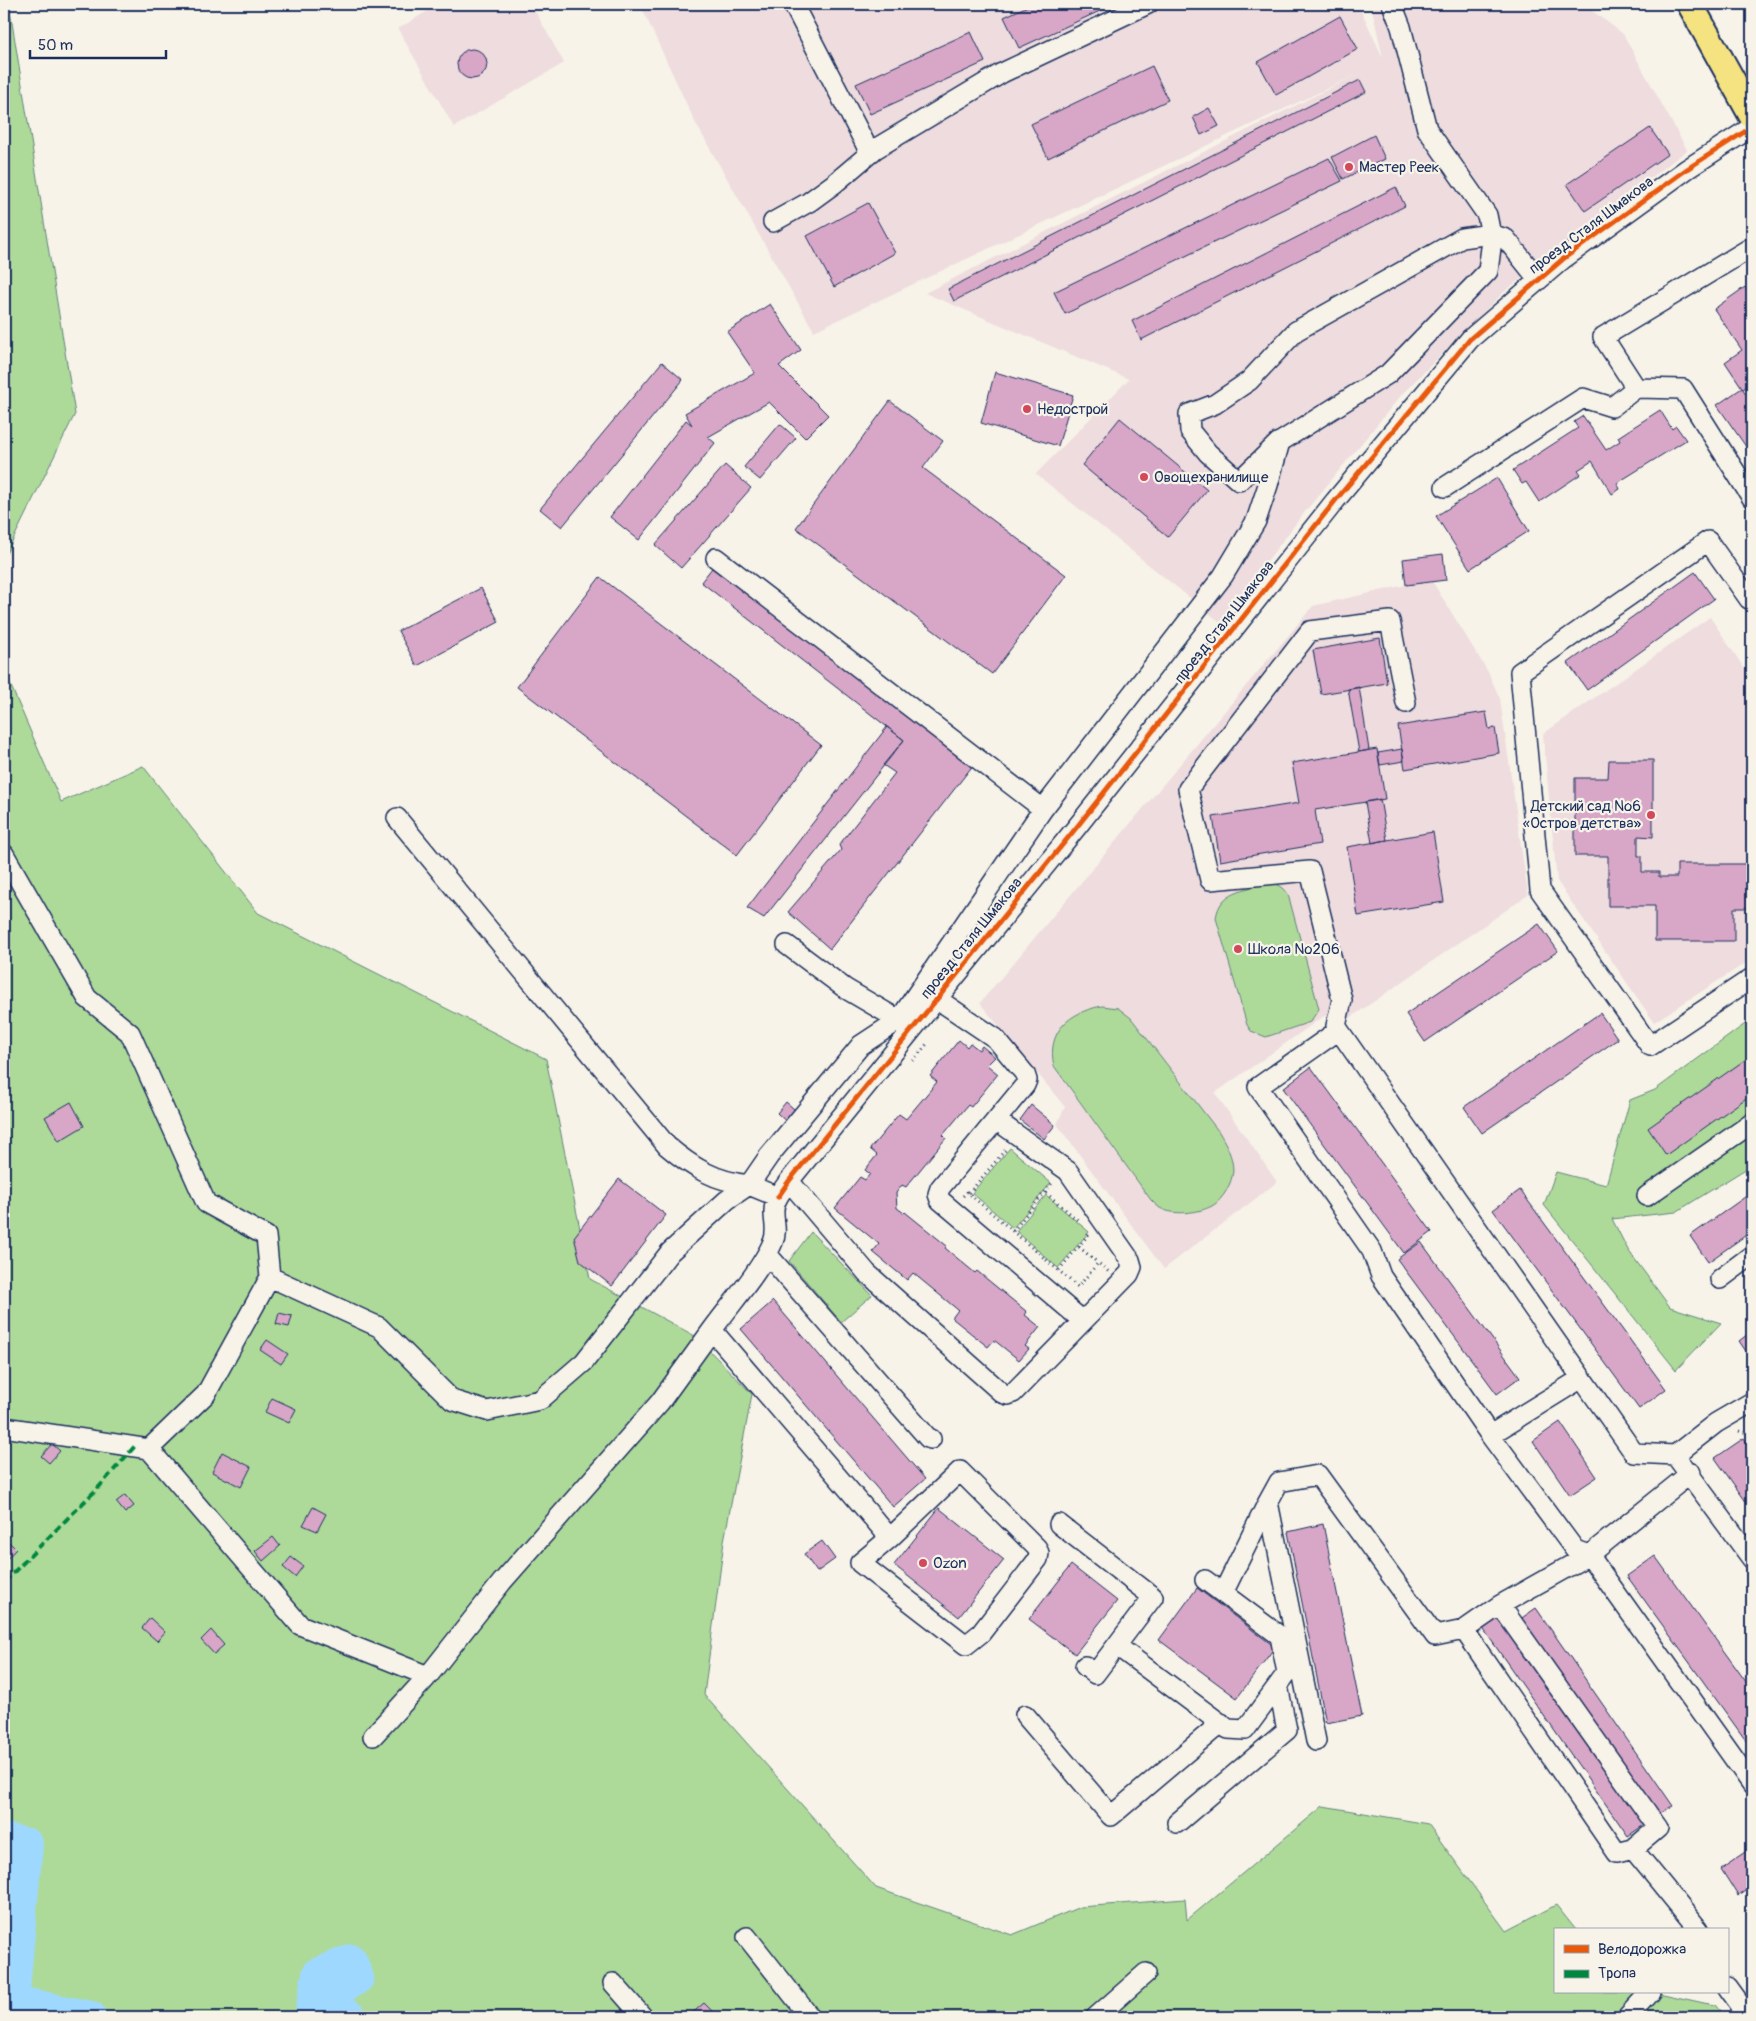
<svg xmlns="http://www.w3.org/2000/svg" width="1756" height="2021" viewBox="0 0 1756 2021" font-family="Pangolin,sans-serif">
	<rect width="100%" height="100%" fill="#f7f3e8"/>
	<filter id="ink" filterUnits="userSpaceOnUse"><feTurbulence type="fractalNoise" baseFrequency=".02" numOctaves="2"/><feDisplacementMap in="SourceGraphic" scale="10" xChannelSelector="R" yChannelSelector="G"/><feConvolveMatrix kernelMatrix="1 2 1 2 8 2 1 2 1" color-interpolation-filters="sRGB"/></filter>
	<g filter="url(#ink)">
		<path fill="#eedcde" d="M439,4h92l33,59 -110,64 -56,-98z
			M640,4h718l25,54 -12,-54h212l40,30 64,116 -182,141 -102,102 -99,120 -84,109 -184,-148 93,-95 -204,-86 435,-220 -546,258 -119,-209z
			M1432,581l56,91 12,27 28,196 -178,123 -26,-2 -109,77 62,89 -113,87 -107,-145 8,-17 -85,-104 333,-397 93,-21z
			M1710,617l42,63v279l-98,63 -97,-141 -14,-147z"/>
		<path fill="#adda99" stroke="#64847c" d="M4,4h5l66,410 -71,144z
			M4,670l57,132 82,-36 115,147 288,146 44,220 105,57 57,58 -28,147 -20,154 172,193 136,47 68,-28 105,-8 2,21 136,-114 105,18 78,107 50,-26 20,25h-21v62h99l59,13 10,12h-1719z
			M1268,883c10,1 15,3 20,11l31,115 -9,13 -44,15 -15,-6 -4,-6 -31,-107c4,-28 29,-28 52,-35z
			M1102,1006l16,2 13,10 88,114c7,12 14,24 14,39 -1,12 -10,29 -21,35 -13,7 -39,10 -52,2 -3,-2 -6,-5 -9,-8l-97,-134c-8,-35 16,-54 48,-60z
			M1752,1019v146l-76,47 -64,7 16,31 42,57 51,16 -45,47 -132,-165 12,-33 50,13 24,-85 25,-10z
			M1010,1148l41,35 -38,45 -41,-35z
			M1046,1195l43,37 -31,36 -42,-37z
			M811,1232l61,63 -31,27 -52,-61z"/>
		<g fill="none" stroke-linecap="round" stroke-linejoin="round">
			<path stroke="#9ed8fe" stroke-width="32" d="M4,1839l23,5 -14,157 78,16
				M310,2017l8,-43 33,-14 7,18 -21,12 -4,15 18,12"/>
		</g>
		<path fill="#d8a7c7" stroke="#1b2f5e" d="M1032,4h83l-96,44 -15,-31z
			M1340,16l18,33 -82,46 -18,-33z
			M971,32l14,30 -115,52 -14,-30z
			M457 64a15 15 0 1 1 30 0a15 15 0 1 1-30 0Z
			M1152,66l16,34 -120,58 -17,-34z
			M1360,80l6,12 -412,209 -6,-12z
			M1209,108l10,18 -18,9 -8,-18z
			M1650,128l18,26 -83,57 -18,-27z
			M1374,135l11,24 -42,20 -11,-22z
			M1329,158l13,23 -277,133 -11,-22z
			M1396,187l9,19 -264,134 -9,-19z
			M868,203l27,50 -61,34 -27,-51z
			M1745,287l7,11v85l-9,6 -18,-27 17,-12 -28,-41z
			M770,304l31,46 -22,16 49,49 -23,23 -36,-36 -61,35 7,6 -76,97 -29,-23 76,-97 6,5 -7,-12 70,-40 -28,-41z
			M662,362l21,18 -121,147 -22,-18z
			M995,372l78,23 -15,51 -77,-23z
			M1742,388l9,13 1,-1v49l-3,2 -32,-46z
			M890,401l53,40 -20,27 143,107 -74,99 -196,-146z
			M1660,410l12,19 4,-3 10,14 -69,43 3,6 -8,5 -20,-33 -14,9 3,4 -42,28 -13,-20 -4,2 -9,-14 65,-42 -4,-6 9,-6 23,34 14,-9 -2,-4z
			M1120,418l87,72 -39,47 -86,-72z
			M780,424l16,14 -36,42 -16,-13z
			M725,465l26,23 -70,80 -26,-23z
			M1497,478l32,53 -59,38 -34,-53z
			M1443,554l3,26 -40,5 -3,-26z
			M712,568l262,196 -144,185 -42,-37 53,-62 -2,-5 56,-72 -12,-8 21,-25 -203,-158z
			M1695,572l19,27 -127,91 -19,-27z
			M600,577l221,168 -84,110 -220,-168z
			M481,588l18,34 -82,44 -19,-35z
			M1380,638l7,45 -66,11 -8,-44z
			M1359,687l10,63 -10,2 -11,-63z
			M1486,712l3,17 6,-1 4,25 -94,16 -7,-43z
			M887,727l17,13 -140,178 -17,-10z
			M1377,749l8,50 -70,11 5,34 -100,17 -7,-44 86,-14 -7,-40z
			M1402,749l2,12 -24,4 -2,-12z
			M1609,760h44v77l-15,-1v20h4v16h17v5h18v-13h75v44h-18v33h-79v-35h-47v-50h-33v-78h33z
			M1380,799l7,41 -15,3 -7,-41z
			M1433,832l11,70 -86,14 -11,-69z
			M1539,924l19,27 -133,91 -19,-28z
			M1600,1013l18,26 -136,94 -18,-26z
			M959,1040l8,7 3,-4 9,7 3,-4 13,11 -8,8 11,9 -27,33 -3,-2 -25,30 3,3 -40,49 -4,-2 -6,8 1,15 7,5 1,-1 42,34 -2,2 30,25 2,-2 50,41 -2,3 15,12 -15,19 4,3 -10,11 -25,-20 -6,7 -36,-29 6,-8 -45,-37 -6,7 -34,-28 6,-8 -44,-36 25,-31 5,3 5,-6 -5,-4 12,-15 -7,-6 29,-35 7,5 31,-37 -7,-6z
			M1752,1055v39l-86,61 -18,-27z
			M1311,1067l121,165 -28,21 -121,-165z
			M71,1102l13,24 -25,15 -14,-24z
			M786,1102l15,13 -10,11 -14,-13z
			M1031,1105l24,20 -11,14 -24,-19z
			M619,1179l47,36 -54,71 -32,-25 -6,-24z
			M1520,1190l146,199 -27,20 -146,-199z
			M1752,1192v39l-44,31 -18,-26z
			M1421,1242l99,135 -23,17 -100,-135z
			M773,1301l152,178 -32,28 -152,-178z
			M279,1313l13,3 -3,11 -13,-3z
			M1752,1331v29l-13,-19z
			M267,1340l21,14 -7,10 -21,-14z
			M272,1398l24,11 -7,14 -24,-11z
			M1560,1422l37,55 -27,18 -37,-54z
			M1744,1438l8,12v60l-37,-52z
			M52,1444l8,7 -11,12 -8,-7z
			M222,1452l29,15 -10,20 -29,-15z
			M125,1495l9,11 -9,7 -9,-11z
			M313,1507l13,7 -9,17 -14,-6z
			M939,1508l65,52 -45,57 -65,-52z
			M1323,1524l39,192 -36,7 -38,-191z
			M273,1537l7,9 -17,15 -8,-10z
			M7,1540l9,9 -12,13v-19z
			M822,1541l13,18 -18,13 -13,-18z
			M1655,1556l97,134v59l-125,-173z
			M291,1557l12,9 -8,11 -12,-10z
			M1071,1565l46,36 -42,53 -46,-35z
			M1197,1588l78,59 -38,51 -78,-58z
			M1536,1608l137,198 -18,9 -136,-195z
			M1498,1615l146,210 -16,11 -146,-209z
			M150,1618l15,14 -8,9 -15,-13z
			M211,1630l13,15 -10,9 -13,-14z
			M1752,1848v38l-14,10 -17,-27z
			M704,2003l14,14h-30z"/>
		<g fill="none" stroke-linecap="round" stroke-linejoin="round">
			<defs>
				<path id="minor" d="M793,4l77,149
					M773,222l36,-20 26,-19 40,-34 127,-76 146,-69
					M1752,247l-149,90 33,51 47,1 69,109
					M1279,442l-40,39 -31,-28 -18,-22 -1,-17 26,-10 34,-23 47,-50 166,-93 29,-4 15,5 32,40
					M1445,487l138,-89 29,9 24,-19
					M716,558l327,251
					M1752,596l-3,3 -41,-58 -188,131 20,218 110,156 102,-68
					M1406,703l-16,-82 -80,10 -122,158 22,91 100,-9 32,129 -6,26 298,427 41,2 77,104
					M397,818l270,328c26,22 48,35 82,39l20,-29 92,-111 38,-25 144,-211 180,-233 33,-55 12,-36 12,-43 108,-68 100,-103 4,-31 -5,-25 -60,-86 -26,-102 -9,-23
					M4,854l83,144 43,35 76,170 60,33 4,41 -64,117 -57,55
					M787,945l59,44 53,31
					M937,999l58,39 30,36 2,6 -2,5 -85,103 -2,6 2,6 143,121
					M1339,1030l-81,57 114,164 9,25 109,159 85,115 14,5 163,229
					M789,1181l78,92 135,120 6,2 5,-2 116,-119 3,-7 -2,-7 -62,-89 -72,-51
					M1647,1196l105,-73
					M767,1254l161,184 3,1
					M270,1277l109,50 73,73 35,11 53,-11 44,-38 86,-110 57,-52 22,-15 29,12
					M1720,1279l32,-24
					M4,1427l145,22 151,176 128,51
					M1490,1435l92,-57
					M1675,1455l41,-32 36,-21
					M1059,1524l94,73 -58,77 -10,-8
					M890,1538l-30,25 106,82 15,-12 57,-74 1,-6 -2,-5 -77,-77 -70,67 -178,-208c19,-26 49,-60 61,-88 6,-13 -2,-26 2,-38 2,-8 9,-16 14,-23l287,-353 259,-327 135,-162 93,-80 124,-90 65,-42
					M1223,1593l45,-91
					M1500,1605l158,223 -25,21
					M1464,1630l153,223 16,-4 66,81
					M1117,1646l111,83 17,1 42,-57 -7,-37 -75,-56
					M1025,1715l86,101 110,-93
					M373,1736l55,-60 74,-94 158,-180 52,-72
					M1316,1741l-48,-239 11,-20 39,-7 117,161 29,-6 36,-25 89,-50 102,-82
					M1177,1823l110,-93 -9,-44
					M747,1937l63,80
					M613,1983l30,34
					M1727,1988l21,29
					M1096,2017l50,-44
					M1627,2017l23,-25"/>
				<path id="major" d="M1690,4l62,112"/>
			</defs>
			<use href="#minor" stroke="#1b2f5e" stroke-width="22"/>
			<use href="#major" stroke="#1b2f5e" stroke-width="29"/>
			<path stroke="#1b2f5e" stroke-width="3" stroke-dasharray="1 4" stroke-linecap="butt" d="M913,1061l14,-17
				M969,1193l38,-45
				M1046,1193l33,28
				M963,1196l4,-4 111,95 20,-24 11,9
				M1013,1231l40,-49
				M1079,1247l19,16
				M1059,1270l30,-36
				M1739,1431l13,5"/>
			<use href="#minor" stroke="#f7f3e8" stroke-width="19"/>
			<use href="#major" stroke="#f5e382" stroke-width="25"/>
			<path stroke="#00873e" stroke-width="4" stroke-dasharray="8 4" stroke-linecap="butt" d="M4,1582l95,-95 36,-41"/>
			<defs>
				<path id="cycleway" d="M778,1197l11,-16 287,-353 259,-327 135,-162 93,-80 124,-90 65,-42"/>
			</defs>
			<use href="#cycleway" stroke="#f7f3e8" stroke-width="8"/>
			<use href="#cycleway" stroke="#e8590c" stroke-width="5"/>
		</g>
	</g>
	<g fill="#d1495b" stroke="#f7f3e8" stroke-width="2">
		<circle cx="1349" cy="167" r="5"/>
		<circle cx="1027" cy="409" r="5"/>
		<circle cx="1144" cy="477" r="5"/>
		<circle cx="1651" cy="815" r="5"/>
		<circle cx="1238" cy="949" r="5"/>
		<circle cx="923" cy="1563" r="5"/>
	</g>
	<g text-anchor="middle" stroke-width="4.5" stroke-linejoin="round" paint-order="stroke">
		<g font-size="15" fill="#1b2f5e" stroke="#f7f3e8" text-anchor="start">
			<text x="1359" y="172">Мастер Реек</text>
			<text x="1037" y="414">Недострой</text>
			<text x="1154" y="482">Овощехранилище</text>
			<text x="1641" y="811" text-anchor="end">Детский сад №6<tspan x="1641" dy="17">«Остров детства»</tspan></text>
			<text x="1248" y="954">Школа №206</text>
			<text x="933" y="1568">Ozon</text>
		</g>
		<g font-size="15" fill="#1b2f5e" stroke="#f7f3e8">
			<text transform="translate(1591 225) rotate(-37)" y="5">проезд Сталя Шмакова</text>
			<text transform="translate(1224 622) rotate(-52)" y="5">проезд Сталя Шмакова</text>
			<text transform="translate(971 938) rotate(-51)" y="5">проезд Сталя Шмакова</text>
		</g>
	</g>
	<rect width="1756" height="2021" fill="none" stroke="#f7f3e8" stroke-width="20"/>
	<rect x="10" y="10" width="1736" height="2001" fill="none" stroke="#1b2f5e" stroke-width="2" filter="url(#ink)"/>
	<rect x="1554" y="1928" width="175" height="65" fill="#f7f3e8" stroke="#9fa5b1"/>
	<rect x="1564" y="1945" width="25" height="8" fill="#e8590c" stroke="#9fa5b1"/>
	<text x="1598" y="1954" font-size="15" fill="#1b2f5e">Велодорожка</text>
	<rect x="1564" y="1970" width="25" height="8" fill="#00873e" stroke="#9fa5b1"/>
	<text x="1598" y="1978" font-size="15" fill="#1b2f5e">Тропа</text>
	<path d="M30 50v8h136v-8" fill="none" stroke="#1b2f5e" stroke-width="2.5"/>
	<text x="38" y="50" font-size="15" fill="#1b2f5e" stroke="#f7f3e8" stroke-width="4" paint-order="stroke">50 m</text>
</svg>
